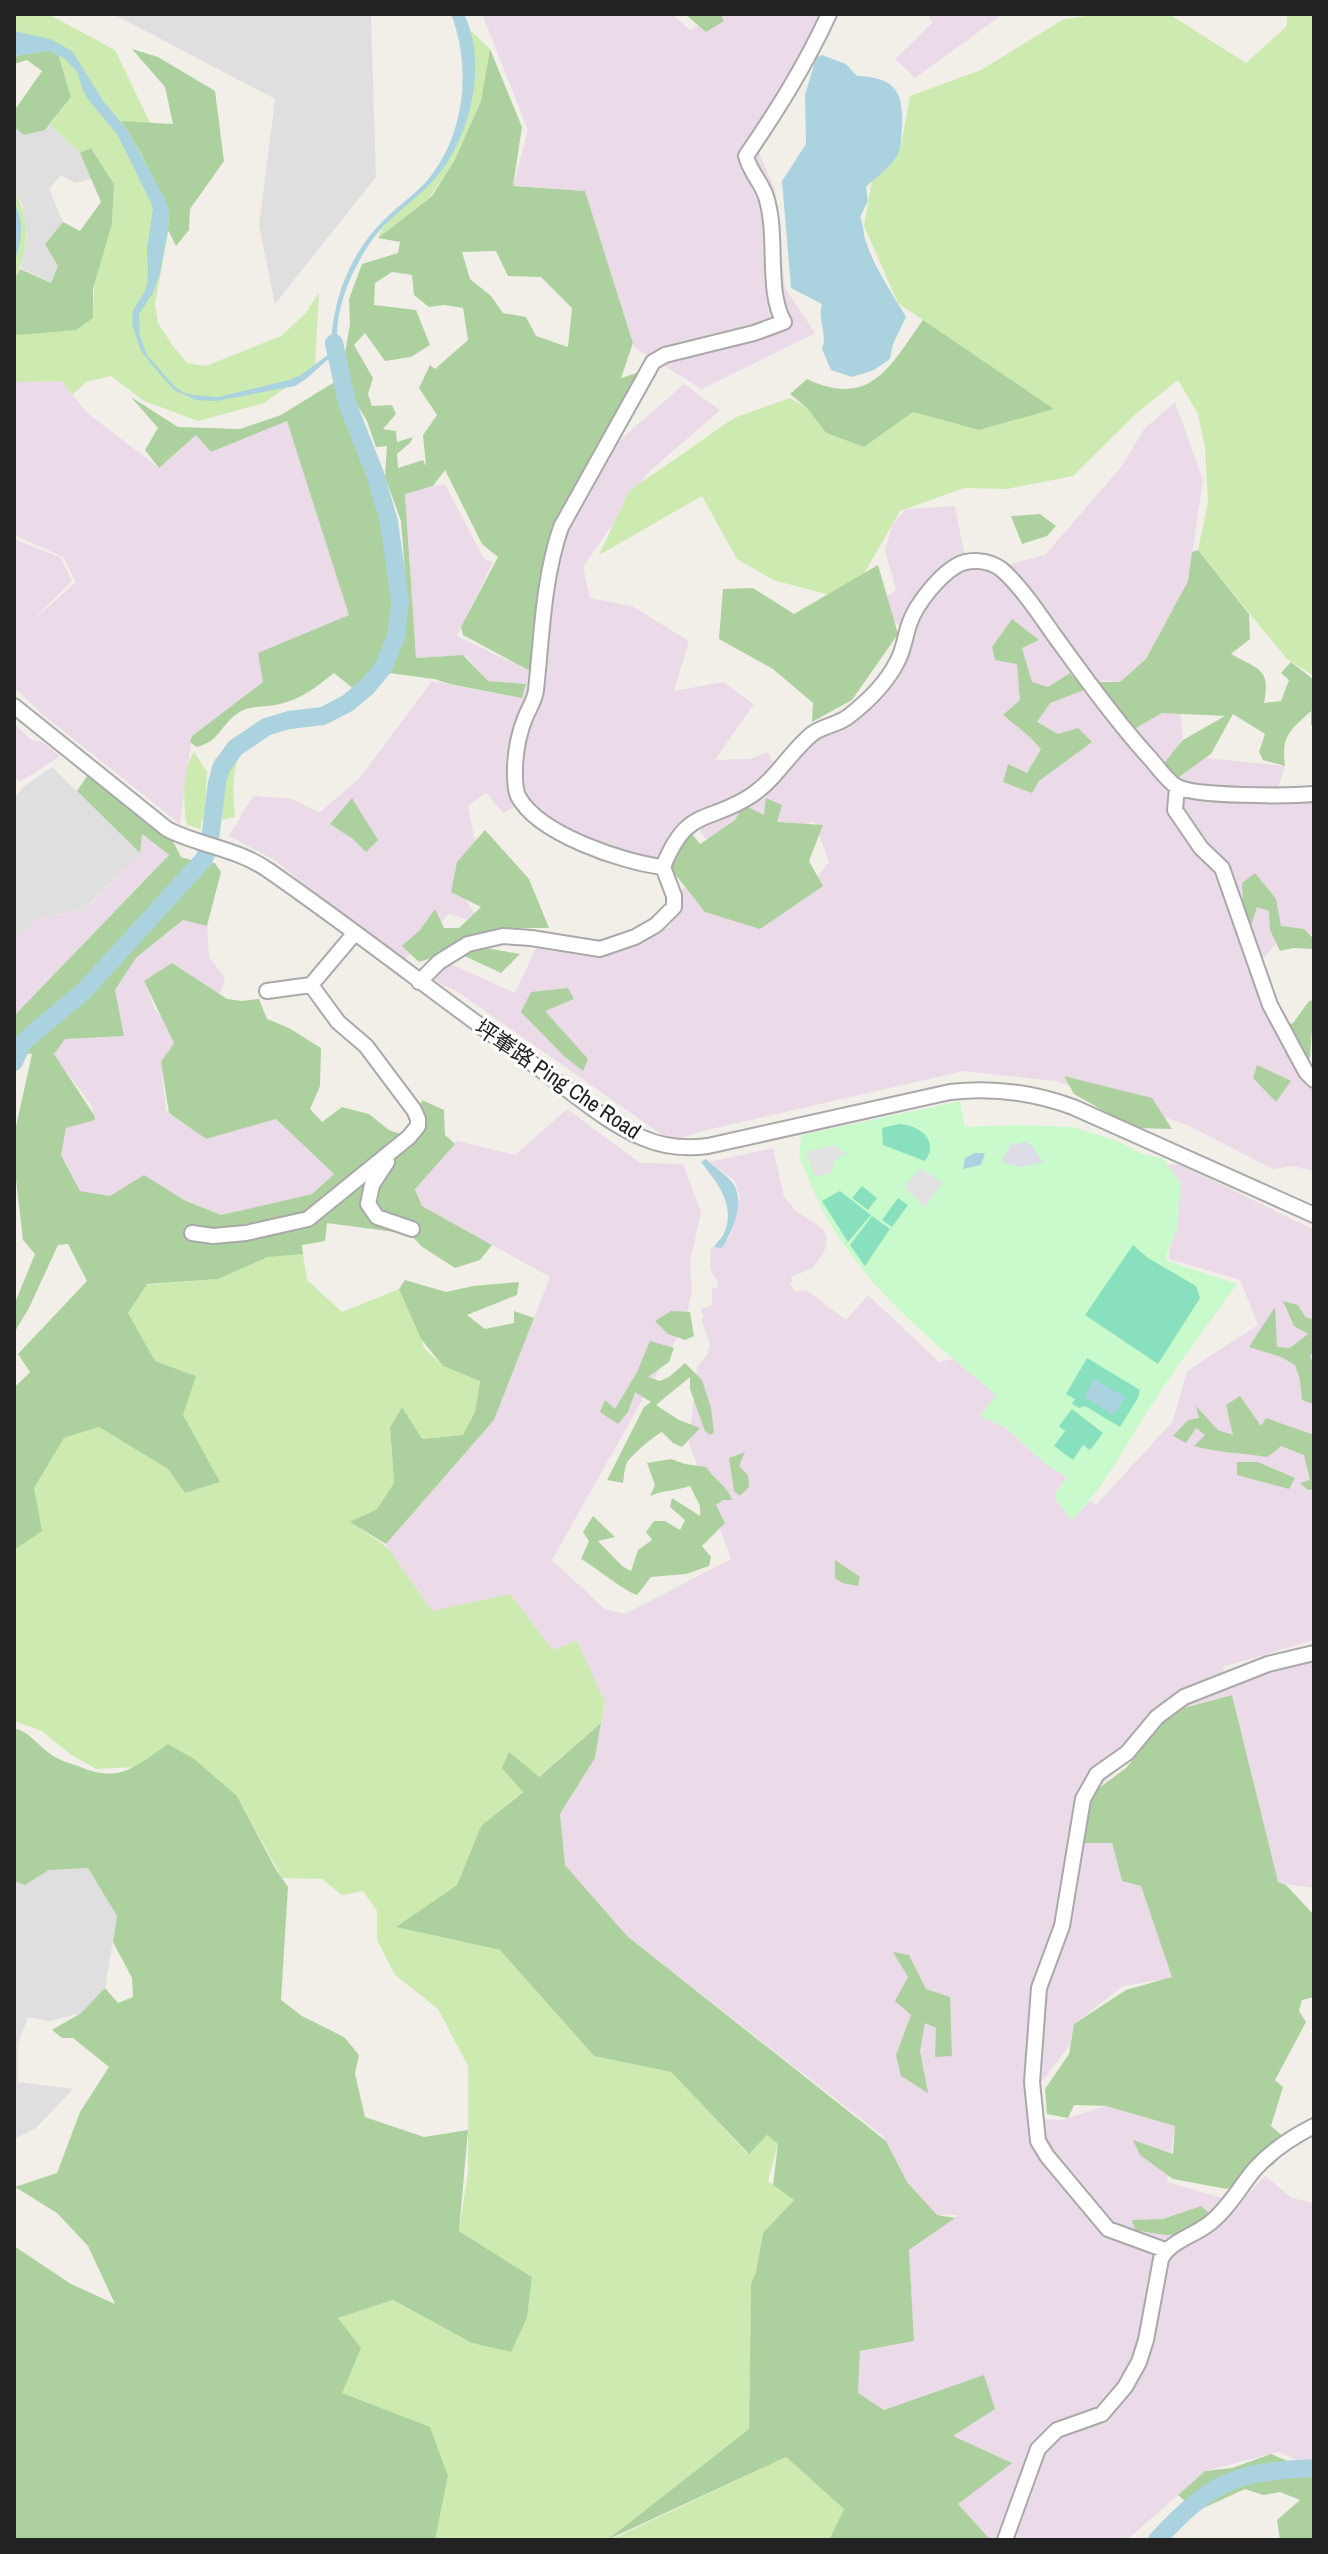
<svg xmlns="http://www.w3.org/2000/svg" width="1328" height="2554" viewBox="0 0 1328 2554" font-family="'Archivo Narrow','Noto Sans SC',sans-serif">
	<rect width="100%" height="100%" fill="#f2efe9"/>
	<path fill="#e0dfdf" d="M113,14h258l5,163 -101,127 -16,-78 16,-127z
		M50,125l30,28 12,26 -17,4 -14,-8 -12,14 14,33 -18,22 15,23 -9,16 -30,-15 6,-32 -5,-32 -8,-11v-66l11,8z
		M52,767l88,86 -55,55 -45,10 -26,20v-139l9,-12z
		M88,1868l29,48 -12,72 -24,25 -31,8 -22,-4 -10,27v38l55,7 -37,39 -22,11v-258l11,3 24,-14z"/>
	<path fill="#ebdbe8" d="M482,14h190l18,16 33,-16h98l-62,139 16,36 10,99 30,45 -113,56 -67,-41 -50,-157 -72,-5 15,-56z
		M927,14h76l-88,64 -20,-19 38,-37z
		M62,381l24,31 73,56 37,-33 15,17 76,-31 65,194 -92,38 3,29 -71,54 -12,88 -138,-110 -28,-27v-148l46,18 12,24 -44,44 48,-43 -13,-25 -49,-22v-153z
		M684,384l36,26 -71,62 -66,95 7,31 42,8 57,35 -15,50 49,-9 31,22 -39,56 35,-1 18,-7 9,20 37,-40 51,-31 41,-67 -17,-19 -3,-18 10,-7 -11,-39 7,-26 14,-16 49,-3 11,56 33,5 46,-12 77,-89 22,-37 31,-27 28,78 -15,101 -42,78 -26,23 -18,-2 -2,18 80,5 3,37 -18,28 7,13 34,-23 79,8 -10,32 39,-4v139l-38,11 -20,22 58,112v93l-21,-5 -20,3 -86,-44 -132,-44 -91,-10 -257,59 -36,11 -213,-149 -33,-15 17,-17 73,33 21,-45 61,10 73,-31 13,-40 67,37 54,-30 25,-32 -15,-41 -38,15 -71,2 -11,-17 -33,39 -43,-1 -71,-32 -24,-25 -20,11 -17,-20 -18,12 6,32 13,14 -29,37 23,35 -32,-9 -46,47 -129,-101 -45,-24 24,-40 40,3 26,14 40,-34 73,-98 90,17 -34,-16 -23,-27 -49,3 -11,-167 40,-7 39,75 9,3 -36,74 71,34 31,-138 52,-84z
		M14,724l19,17h8l19,15 -40,26 -6,-5z
		M141,834l28,21 -155,161v-78l26,-20 46,-10 54,-55z
		M207,919l2,38 16,21 -6,19 -75,-15 11,27 9,11 10,23 -13,19 5,49 40,28 70,-20 58,55 -22,20 -91,21 -55,-23 -56,4 -30,-5 -19,-37 5,-27 29,-7 -3,-14 -39,-52 12,-15 58,-3 -8,-46 21,-32 48,-38z
		M567,1109l73,54 43,1 18,48 -11,50 2,30 -8,34 -132,234 53,49 20,5 106,-55 -42,-116 8,-76 10,-12 3,-11 -9,-25 3,-1 -3,-9 11,-4v-17h6v-5l-8,-14 1,-22h11l9,-13 9,-38 -6,-16 -25,-18 64,-14 11,49 12,14 27,18 4,8 -2,13 -12,18 -22,9 1,5 -2,1 5,9 11,-2 40,30 22,-25 71,67 14,-3 44,36 -17,21 25,11 41,37 21,13 -12,17 17,26 18,-19 6,4 77,-84 14,-50 71,-46 -18,-45 -71,-21v-8l7,-22 5,-45 -14,-20 15,1 132,65v410l-91,27 6,17 85,-24v228l-36,-5 -46,-188 -59,16 -21,26 -57,54 -14,52h31l10,38 19,5 32,92 -50,8 -49,38 -4,21 -30,39 4,35 17,1 45,-14 69,20 -8,56 72,21 26,-27 27,22 22,5v265l-35,-16 -74,19 -78,69h-140l2,-3 -32,-33 54,-41 -127,-53 -26,-16 2,-43 54,-10 -5,-90 49,-36h-21l-30,-33 -24,-46 -256,-200 -62,-71 -5,-51 35,-56 10,-55 -52,-53 -43,-55 -86,18 -38,-69 108,-124 56,-143 -128,-71 -7,-18 42,-47 58,14z"/>
	<path fill="#cdebb0" d="M14,14h34l67,36 41,85 15,83 -16,86 3,19 15,23 14,17 19,3 75,-30 25,-23 13,-21 -4,75 -51,36 -66,18 -54,-20 -33,-25 -25,6 -14,13 -10,-14 -48,1v-49l5,2 74,-17 1,-33 18,-61 2,-40 -23,-36 -11,5 -30,-28 21,-28 -13,-44 -4,-2 -40,5z
		M1101,14h68l77,49 41,-37v-12h27v662l-27,-17 -89,-109 10,-48 -3,-55 -7,-33 -20,-34 -40,32 -65,64 -66,13 -43,-1 -64,23 -51,89 -76,-20 -36,-21 -35,-63 -103,59 30,-64 105,-73 56,-20 17,10 19,25 38,14 49,-35 66,18 74,-21 -155,-106 -34,-77 8,-45 29,-35 9,-50 71,-26 83,-51z
		M470,30l20,19 -9,52 -29,63 -22,33 -52,41c7,-21 31,-33 46,-48 44,-42 55,-103 46,-160z
		M14,193c18,24 14,62 0,87z
		M304,716l-1,11c-65,9 -74,27 -68,90l-15,3 -2,-26 -7,-8 3,-26 17,-16 24,-16 25,-9z
		M194,752l13,20 -2,46 -4,2v9l-14,-4c-4,-21 -5,-55 7,-73z
		M275,1254h28l4,26 35,32 57,-23 13,18 12,41 19,18 37,14 -5,32 -11,23 -43,4 -20,-31 -11,19 4,56 -17,26 -26,13 37,26 44,63 78,-17 43,56 24,-9 28,62 -4,20 -63,54 -29,-24 14,38 -42,35 -24,59 -60,42 103,23 94,106 77,16 77,82 19,-19 11,8 -10,38 26,19 -31,33 -7,39 -5,12 -2,145 -142,111h-172l13,-64 -106,-83 -4,-75 55,-18 79,43 39,8 16,-33 5,-41 -73,-46 9,-59v-106l-30,-57 -43,-34 -18,-35v-29l-14,-20 -21,4 -20,-16 -40,-1 -45,-82 -99,-29 -42,2 -26,-15 -28,-23 -28,-10v-173l20,-64 30,-46 35,-11 69,42 17,24 34,-11 -37,-67 14,-39 -41,-15 -28,-48 16,-28 74,-6z
		M786,2457l58,52 -15,31h-219z"/>
	<path fill="#add19e" fill-rule="evenodd" d="M685,14h35l4,7 -18,11z
		M132,49l26,8 57,34 9,70 -34,48 -1,21 -13,16 -8,-16 1,-19 -28,-58 -20,-32 52,3 -8,-37z
		M490,49l32,78 -9,59 72,5 48,152 -12,35 19,-6 -85,171 -16,121 -11,6 -65,-35 -2,-8 37,-70 -16,-13 -37,-74 -12,16 -28,8 11,164 47,-3 25,26 38,3 -4,14 -72,-14 -16,-5 -45,-6 15,-33 1,-67 -4,-52 -16,-44 2,-31 -11,1 -9,-26 -14,-23 -6,-22 -2,-23 5,-29 -1,-25 13,-35 36,-11 2,-11 -22,-4 54,-42 22,-35 27,-60zM496,251l12,25 33,1 31,31 -4,39 -32,-11 -10,-19 -23,-4 -12,-17 -21,-17 -8,-27zM392,272l20,3 2,20 15,12 16,-2 18,3 5,32 -33,29 -5,-4 -11,23 18,27 -14,20 3,31 -3,-6 -25,8 -1,-14 13,-11 3,-6 -16,5 -1,-11 -13,-2 13,-15 -4,-9 -20,1 -4,-12 5,-16 -19,-33 11,-12 20,28 26,-4 19,-12 -14,-35 -42,-5 1,-22z
		M49,51l9,2 13,44 -26,33 -21,5 -10,-8v-16l28,-40 -15,-11 -13,4v-8z
		M91,148l23,36 -2,40 -19,65v29l-17,12 -58,5 -4,-2v-53l6,-11 31,14 7,-17 -13,-22 18,-22 17,9 21,-29 -21,-49z
		M923,320l131,89 -75,21 -66,-18 -49,35 -38,-14 -19,-25 -17,-14 17,-15c64,30 83,-13 116,-59z
		M341,378c9,40 27,76 40,115 8,26 12,52 15,78 7,50 3,87 -36,123l-26,-21c-18,14 -32,26 -54,31 -14,4 -29,0 -42,9 -17,11 -19,30 -42,34l-6,-5 2,-6 71,-54 -5,-29 91,-38 -62,-194 -76,31 -15,-17 -37,33 -14,-18 13,-22 -27,-31 47,30 62,2 41,-14z
		M1040,514l16,12 -9,10 -25,8 -11,-28z
		M1198,550l51,64 1,25 -19,15c28,16 40,14 33,49l17,-2 8,-21 -8,-7 10,-11 22,17 1,-3v49h-3v-14c-21,20 -30,24 -26,55l-22,-6 -4,-8 6,-18 -32,-20 -22,40 -39,28 -12,-14 23,-28 42,-24 -63,-3 -35,20 -27,-35 -2,-16h22l26,-23 42,-78 4,-29z
		M878,565l20,69 -46,66 -40,22 1,-19 -40,-34 -54,-30 4,-50 30,-1 41,26z
		M1012,619l27,21 -17,8 10,34 16,5 22,-14 14,17 -34,13 -13,19 21,12 20,-6 14,14 -53,39 -7,12 -29,-11 5,-18 19,9 14,-24 -11,-12 -27,-22 17,-15 -3,-36 -22,-4 -3,-13z
		M94,766l73,63 14,28 10,3 24,3 6,9 -14,54 -24,-6 -47,38 -21,32 9,46 -59,3 -11,15 40,61 1,5 -29,8 -5,27 19,36 30,5 34,-21 40,25 37,15 91,-21 22,-20 -58,-55 -70,20 -37,-26 -8,-51 13,-19 -30,-62 28,-18 55,36 15,2 17,-2 8,20 22,9 32,20 -1,38 -10,23 12,13 20,-15 27,7 20,16 20,7 13,-37 22,10 1,25 10,9 -40,45 7,17 70,39 -12,15 -25,8 -34,-22 -11,-12 -83,-11 -2,18 -23,4 1,9 -35,3 -50,22 -71,5 -19,29 27,48 41,15 -13,39 37,67 -35,11 -17,-24 -69,-42 -35,11 -30,50 8,43 -28,19v-167l3,2 13,-13 -12,-18 69,-73 -19,-37 -10,1 -29,63 -15,25v-28l21,-51 -12,-14 -7,-60 -1,-49 17,-77 -16,-2 -2,3v-39l155,-161 -27,-21 -2,19 -63,-62z
		M352,798l26,42 -12,12 -13,-13 -23,-15z
		M766,798l16,7 -5,17 46,3 -14,36 14,25 -63,43 -55,-17 -34,-43 18,-39 11,14 35,-24 9,-15 20,10z
		M485,830l44,49 20,49h-53l-10,20 34,6 -19,19 -47,-22 -35,11 -17,-16 18,-16 15,-21 9,19h15l22,-21 -30,-15 6,-30z
		M1255,873l21,26 5,27 23,3 10,10v10l-21,-1 -13,3 -10,-21 -1,-19 -12,-4 -7,22 -7,-23 -1,-23z
		M568,988l6,11 -29,12 43,48 -5,12 -19,-15 -43,-44 10,-20z
		M1314,1000l-4,58 -15,6 -8,-7 -11,-27 17,-7 16,-22z
		M1257,1065l34,16 -15,21 -23,-24z
		M1064,1076l88,22 20,31 -38,-1 -60,-34z
		M405,1280l41,12 27,-6 46,-4 -2,13 -50,20 18,14 29,-6v-12l20,7 -40,102 -108,124 -36,-22 27,-13 17,-26 -4,-56 12,-20 20,32 41,-4 12,-23 5,-31 -37,-15 -22,-27 -22,-50z
		M1283,1301l15,4 8,13 8,1v32l-4,5 4,10 -1,38 -11,-4 -2,-20 -5,-15 -14,-8 -32,-10 26,-40 2,40 13,1 18,-14 -14,-8z
		M671,1311l19,1 4,24 -9,4 -17,-6 -13,-13z
		M650,1341l24,7 -5,14 -21,15 12,4 9,-4 16,-14 17,17 9,28 3,24 -4,3 -5,-4 -15,-42v-12l-34,28 23,15 21,8 -18,19 -9,-4 -11,-11c-7,3 -32,24 -35,31 -3,6 -3,14 -4,20l-16,-3 37,-73 7,-5 -16,-10 -7,20 -10,12 -18,-12 5,-12 10,9 22,-37z
		M1240,1396l21,30 5,-8 48,17v54l-6,1 -8,-7 10,-3 -6,-25 -23,-9 -13,11c-25,-4 -49,-4 -74,-11l11,-11 -9,-7 -10,15 -13,-7 15,-16 11,-2 -3,-12 22,24 15,5 -7,-30z
		M745,1452l-6,14 9,9 1,12 -9,9 -6,-5 -5,-33z
		M671,1459l14,5 21,3c8,12 22,20 26,33h-9l-7,5 9,18 -23,23 9,11 -2,9 -23,8 -35,3 -14,18c-16,-6 -39,-26 -56,-36l8,-18 -6,-9 10,-16 22,21 -17,4 24,25 9,5 7,-21 14,-10 -6,-8 8,-11h11l15,9 5,-10 -15,-13 2,-9 28,18v-10l-10,-20c-14,5 -26,4 -40,10l5,-11 -8,-22z
		M1237,1462h21l37,16 -6,11 -52,-14z
		M835,1560l25,17 -2,9 -16,-3 -7,-5z
		M1232,1695l46,187 8,3 28,30v82l-12,3 -3,11 7,11 -31,58 8,7 -12,39 21,18 -19,21 -46,24 -54,-10 -33,-24 -7,-15 40,14 2,-28 -69,-20 -32,-1 -6,13 -21,-4 -2,-25 24,-35 5,-30 52,-34 46,-13 -31,-91 -19,-5 -10,-38h-32l15,-52 31,-23 47,-57z
		M601,1723l-6,35 -35,56 5,51 62,71 259,205 21,41 30,33 18,3 -46,32 5,91 -54,10 -2,42 26,17 100,-35 11,34 -42,27 59,27 -54,41 31,34 -3,2h-157l15,-31 -58,-52 -179,83 142,-111 2,-145 5,-12 7,-39 31,-33 -21,-15 5,-41 -11,-9 -18,19 -78,-82 -77,-16 -94,-106 -104,-23 61,-42 24,-59 42,-34 -21,-24 7,-16 30,25z
		M14,1728c15,4 23,16 35,25 8,6 19,10 29,13 41,18 57,1 90,-22l26,15 43,37 38,72 13,19 -7,113 21,16 42,21 15,18 -4,19 10,43 59,20 44,-7 -9,101 73,46 -5,41 -16,34 -39,-9 -79,-43 -55,18 23,30 -19,45 88,34 18,49 -13,64h-421v-294l57,38 44,20 -27,-58 -31,-33 -42,-26 42,-14 23,-61 29,-45 -36,-29h-11l-10,-8 29,-17 24,-25 13,15 15,-6 -1,-19 -19,-36 4,-26 -29,-48 -39,2 -24,15 -11,-4z
		M893,1952l16,3 17,34 24,8 2,59 -17,1 1,-29 -11,-5 -5,28 8,42 -27,-17 -5,-21 15,-40 -16,-14 13,-24z
		M1201,2206l8,7 -1,6c-34,20 -35,18 -73,11l-3,-10 31,-1z
		M1271,2454l43,18v68h-34l-3,-20 23,-20 -20,-8 -17,3 -18,-6 -48,22 -19,-16 27,-24 27,-3z"/>
	<path fill="#c8facc" d="M960,1101l5,26 51,-2 57,2 47,15 22,12 21,4 18,26 -4,45 -11,27 1,5 70,23c-25,35 -51,69 -75,105 -30,44 -53,93 -90,131l-17,-21v-5l12,-17 -21,-13 -41,-37 -25,-11 16,-21c-61,-52 -125,-102 -166,-172 -12,-20 -20,-41 -29,-62l-2,-7 3,-19z"/>
	<path fill="#88e0be" d="M899,1124c20,1 41,16 26,37l-42,-16 -1,-17z
		M862,1186l15,12 -9,12 -16,-12z
		M840,1191l31,24 -23,27 -26,-41z
		M898,1198l10,7 -16,22 -10,-7z
		M872,1216l18,13 -25,37 -15,-21z
		M1133,1245l15,13 48,28 4,12 -42,66 -73,-49z
		M1087,1358l53,32 -2,8 -18,29 -35,-21 -6,2 -7,-4 3,-5 -9,-5z
		M1072,1409l31,24 -13,17 -7,-5 -10,15 -19,-14 11,-15 -6,-5z"/>
	<path fill="#e2e2e2" d="M834,1145l14,10h-5l-8,5 -4,14 -16,2 -10,-24z
		M921,1168l21,15 -17,24 -21,-20z"/>
	<path fill="#dddde8" d="M1012,1141v4l13,-3 6,3 12,17 -22,5 -20,-5z"/>
	<path fill="#aad3df" d="M451,14h13c24,48 7,121 -26,161 -14,18 -33,30 -49,46 -13,12 -24,28 -32,44 -11,20 -20,47 -20,70 0,10 3,20 1,30l-5,-10 -27,24 -11,7 -79,15 -20,-1 -22,-10 -22,-25 -11,-14 -9,-27 1,-14 11,-17 4,-12 -1,-33 6,-39 -2,-6 -34,-69 -27,-32 -7,-11 -6,-19 -13,-14 -15,-7 -35,5v-25l36,8 22,12 32,51 24,29 38,70 3,10 -1,19 -8,43 -7,20 -14,21 1,22 7,19 27,31 10,7 10,2 24,2 71,-17 12,-5 32,-24c-4,-14 1,-33 4,-48 8,-31 24,-61 48,-84 13,-13 29,-24 41,-37 39,-45 46,-114 25,-168z
		M822,55l24,9 11,12c36,1 47,14 45,50 -1,10 0,21 -5,30 -7,12 -21,21 -31,31l2,14 -8,16c4,9 3,17 6,25 9,27 26,51 40,75l-13,27 -3,15 -16,11 -22,7 -21,-7 -9,-21c6,-16 -5,-29 0,-45l-31,-16 -9,-107 24,-37 -1,-49 11,-37z
		M14,202c11,22 8,38 0,61z
		M975,1153h10l-4,12 -18,4 2,-11z
		M706,1159c8,8 18,14 25,22 16,18 2,49 -9,67l-8,-1c3,-5 9,-10 11,-16 10,-28 -8,-48 -24,-69z
		M1094,1379l31,18 -11,18 -30,-18z"/>
	<g fill="none" stroke-linecap="round" stroke-linejoin="round">
		<path stroke="#aad3df" stroke-width="18" d="M14,1062l8,-18 8,-8 54,-45 120,-132 5,-12 8,-64 4,-15 14,-20 31,-21 23,-7 34,-4 25,-13 19,-16 16,-19 13,-31 4,-36 -11,-79 -14,-48 -28,-71 -13,-60
			M1157,2540c55,-59 77,-68 157,-72"/>
		<defs>
			<path id="minor" d="M14,706l153,123c33,17 69,19 101,41 91,63 179,133 269,197 33,23 69,56 106,71 21,9 43,11 65,8l242,-54c43,-5 82,0 123,15l241,108
				M1177,787l-2,23 26,38 21,20 48,137 36,67 8,8
				M663,867c-41,-5 -125,-33 -145,-71 -4,-9 -3,-21 -3,-31 1,-16 4,-32 10,-47 4,-10 10,-18 11,-28 6,-55 7,-111 25,-163l92,-165 12,-7 89,-22 30,-11c-18,-30 -6,-84 -17,-122 -4,-17 -17,-27 -21,-44 32,-47 59,-90 83,-142
				M419,982l20,-20 29,-18 35,-8 28,2 69,11 35,-12 21,-12 18,-18v-11l-11,-29c25,-62 44,-42 89,-72 25,-17 38,-43 60,-61 10,-8 26,-9 37,-18 18,-14 38,-34 48,-54 7,-12 8,-27 13,-40 7,-19 29,-46 46,-56 13,-8 33,-6 45,3 19,16 39,46 53,66 30,41 59,82 93,120 9,9 18,24 29,31 16,11 115,10 138,8
				M267,991l44,-6
				M387,1162l-15,23 -4,19 9,13 35,12
				M192,1233l21,3 33,-3 62,-14 101,-82 9,-11v-7l-4,-9 -48,-64 -28,-24 -27,-37 43,-51
				M1165,2250l-57,-21 -61,-73 -9,-15 -6,-59 7,-94 23,-62 21,-127 14,-25 30,-21 30,-36 27,-20 84,-33 46,-11
				M1005,2540l33,-91 19,-19 45,-16 23,-27 14,-25 7,-22 15,-81c9,-18 33,-23 49,-36 18,-14 30,-36 44,-53 17,-19 38,-33 60,-44"/>
		</defs>
		<use href="#minor" stroke="#a9a9a9" stroke-width="18"/>
		<use href="#minor" stroke="#fff" stroke-width="14"/>
	</g>
	<g text-anchor="middle" stroke-width="6" stroke-linejoin="round" paint-order="stroke">
		<g font-size="22" fill="#222" stroke="#fff">
			<text transform="translate(558 1079) rotate(34)" y="8">坪輋路 Ping Che Road</text>
		</g>
	</g>
	<rect width="1328" height="2554" fill="none" stroke="#222222" stroke-width="32"/>
</svg>
